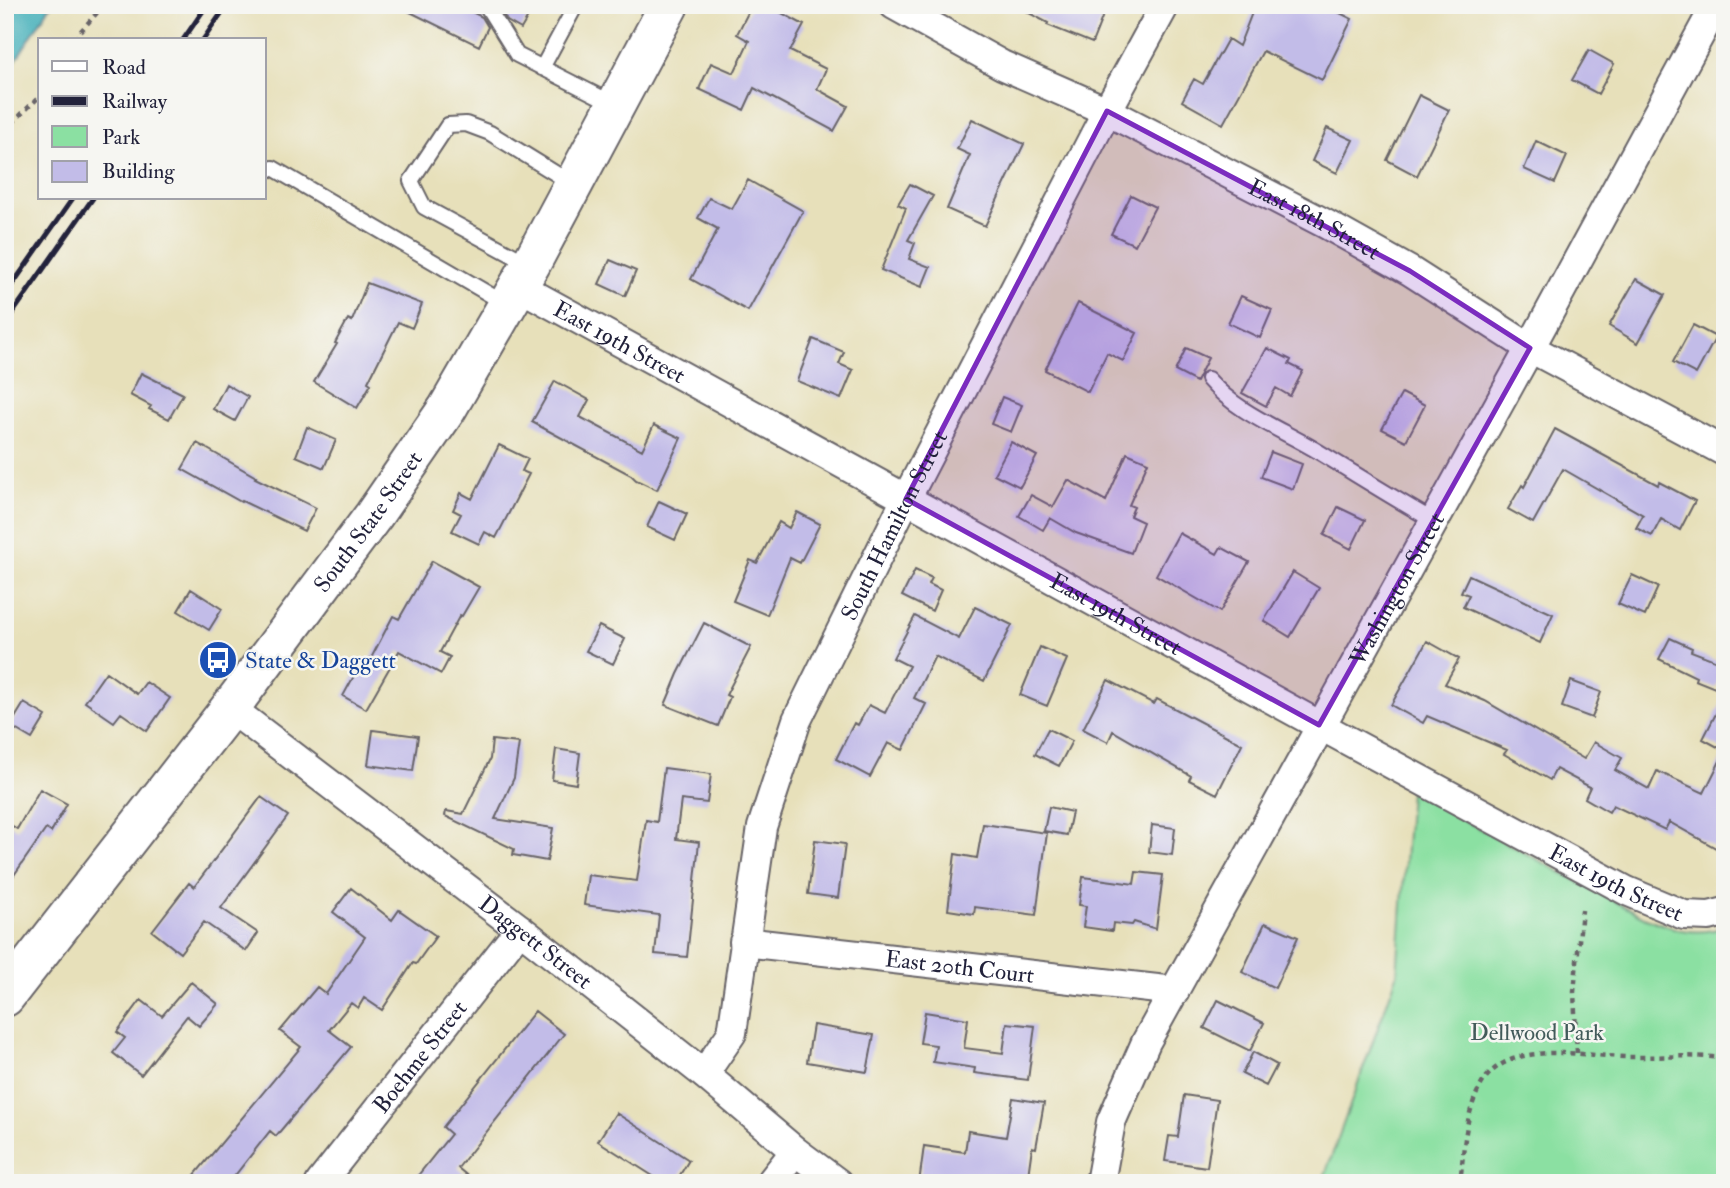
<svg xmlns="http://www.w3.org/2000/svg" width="1730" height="1188" viewBox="0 0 1730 1188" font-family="'IM FELL Double Pica',serif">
	<rect width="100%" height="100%" fill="#f6f6f2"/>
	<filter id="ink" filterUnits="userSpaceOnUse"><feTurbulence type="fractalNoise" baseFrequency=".0143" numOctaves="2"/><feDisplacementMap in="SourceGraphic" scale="14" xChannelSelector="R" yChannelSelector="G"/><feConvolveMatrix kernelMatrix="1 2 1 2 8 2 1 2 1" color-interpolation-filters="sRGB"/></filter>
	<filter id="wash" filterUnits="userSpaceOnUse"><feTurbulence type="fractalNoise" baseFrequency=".00686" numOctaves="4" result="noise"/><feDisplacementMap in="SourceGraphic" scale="28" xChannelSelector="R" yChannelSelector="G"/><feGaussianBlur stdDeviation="1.57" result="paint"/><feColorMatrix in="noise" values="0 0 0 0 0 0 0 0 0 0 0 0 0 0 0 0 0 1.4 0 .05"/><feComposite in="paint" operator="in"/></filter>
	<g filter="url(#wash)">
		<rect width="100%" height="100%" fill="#e7e0ba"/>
		<path fill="#8be0a2" stroke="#56816e" stroke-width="2" d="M1410,791l234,126c28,12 50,20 81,10v256h-403l75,-208z"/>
		<path fill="#3dadb8" stroke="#30687a" stroke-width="2" d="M5,5h46l-46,72z"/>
		<g id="blocks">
			<path fill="#c2bce8" d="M396,5h62l24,12 6,10 -9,19z
				M508,5h27l-14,24 -14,-8 -4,-7z
				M752,5h15l37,20 -14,26 36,18 -9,20 31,17 -14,25 -80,-43 -10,22 -45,-21 12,-26 23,10 15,-32 -12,-7z
				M1014,5h93l-15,38 -45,-18 1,-2z
				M1255,5h69l28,14 -30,61 -59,-29 -40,73 -41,-23 12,-22 9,5 25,-45 11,7z
				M1589,50l25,14 -16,30 -26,-14z
				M1419,95l30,15 -32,66 -30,-16z
				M972,119l52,25 -39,82 -38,-17 23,-54 -13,-6z
				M1327,128l26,12 -16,33 -25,-12z
				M1536,141l31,15 -12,27 -31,-14z
				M748,180l55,31 -55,100 -57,-32 27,-50 -20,-11 11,-20 23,11z
				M910,184l23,12 -25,44 7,3 -6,16 21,8 -8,20 -41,-17 25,-62 -8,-4z
				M1131,195l24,12 -20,38 -24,-11z
				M610,260l26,11 -11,25 -26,-12z
				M1636,279l29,16 -27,48 -29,-17z
				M367,283l55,21 -10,24 -14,-6 -30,60 3,2 -14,24 -43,-26 23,-38 -2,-1 13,-24 4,2z
				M1241,296l31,14 -12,28 -32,-15z
				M1078,303l59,30 -14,28 -16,-8 -19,39 -43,-22z
				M1693,325l23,12 -20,37 -23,-12z
				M813,339l31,13 -5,12 14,6 -12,29 -44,-18z
				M1186,348l22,10 -12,24 -21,-11z
				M1267,348l24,12 -2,4 14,7 -13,25 -14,-8 -10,18 -24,-13z
				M141,373l42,21 -14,25 -20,-10 2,-3 -21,-11z
				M555,381l34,19 -9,17 62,33 12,-25 27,13 -24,52 -21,-10 -5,-5 -99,-53z
				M226,384l22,13 -13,24 -22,-12z
				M1402,393l23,12 -19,36 -24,-12z
				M1002,397l20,8 -11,27 -20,-8z
				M307,427l29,13 -12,28 -28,-12z
				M1555,429l103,56 1,-3 36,19 -15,29 -19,-11 -9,17 -16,-8 7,-13 -80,-46 -30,54 -25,-14 14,-24 2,2z
				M1011,442l26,14 -17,31 -26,-13z
				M197,443l59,34 -1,1 61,30 -12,23 -62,-30 -1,1 -59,-33z
				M499,445l29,14 -6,12 7,3 -33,64 -11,-6 -6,12 -27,-13 9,-17 -8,-4 8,-17 11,6z
				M1271,452l31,12 -9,25 -32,-12z
				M1127,453l21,9 -19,43 5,2 -4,9 13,6 -12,31 -55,-20 -26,-15 -7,12 -24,-14 12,-21 22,12 15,-27 38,21z
				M659,501l28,13 -12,26 -28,-13z
				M1338,507l27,13 -14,29 -27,-14z
				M797,512l23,12 -20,39 -10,-5 -23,57 -34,-14 17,-41 7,3 22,-41 10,6z
				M1179,533l38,21 4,-7 28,15 -29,50 -64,-37z
				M432,561l47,26 -17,29 -2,-1 -20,37 10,5 -9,17 -42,-23 -33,58 -23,-13 18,-33 6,3 26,-50 6,3z
				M915,570l17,8 -3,6 12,6 -9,21 -30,-15z
				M1293,572l26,16 -29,49 -26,-16z
				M1469,575l84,39 -13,29 -77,-36 6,-12 -8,-3z
				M1632,575l26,12 -13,29 -27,-12z
				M191,589l31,20 -13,21 -31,-19z
				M975,607l37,18 -28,56 -49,-25 -21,42 12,6 -23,46 -15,-7 -18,34 -34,-18 18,-36 4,2 11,-20 16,8 24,-47 -16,-8 22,-42 44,23z
				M704,623l47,24 -25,48 4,2 -12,29 -53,-21 13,-31z
				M599,626l26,13 -12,25 -27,-13z
				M1670,638l22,10 -1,3 34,13 -10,24 -20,-8 1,-3 -37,-18z
				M1427,641l32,18 -14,25 40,17 99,58 10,-17 28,16 -7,12 34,19 8,-18 47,22 21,-42v102l-56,-31 -4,8 -52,-25 -4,7 -24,-14 5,-11 -34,-18 -6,11 -46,-26 3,-4 -80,-34 -4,7 -32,-18z
				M1040,647l27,12 -20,47 -27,-11z
				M106,672l31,22 9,-12 24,16 -23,33 -26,-18 -7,9 -29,-20z
				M1108,680l46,24 3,-5 85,45 -25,50 -28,-14 2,-4 -78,-45 -5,11 -25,-13z
				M1571,681l30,11 -9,26 -30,-11z
				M1725,696v55l-22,-12z
				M24,703l22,13 -14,23 -22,-13z
				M1048,729l24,12 -13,25 -24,-12z
				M373,730l45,6 -5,35 -45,-6z
				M492,740l27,3 -5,35 -19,41 58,9 -6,33 -34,-6 1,-6 -69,-33 1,-5 17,3 27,-55z
				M556,749l24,4 -4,31 -24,-4z
				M664,768l47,6 -4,29 -26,-3 -5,39 23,3 -12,115 -32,-3 4,-39 -75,-10 4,-30 49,6 9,-61 11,2z
				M40,789l27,15 -16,28 -5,-3 -41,59v-67l12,8z
				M261,797l27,19 -67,92 37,25 -12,18 -42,-29 -24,31 -28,-22 37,-48 5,4z
				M1049,807l23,5 -5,23 -23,-4z
				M983,824l64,9 -11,82 -61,-8 -1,7 -26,-4 7,-56 22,4z
				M1152,825l23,3 -3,27 -23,-3z
				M815,840l30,4 -7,54 -30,-4z
				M1136,872l27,3 -7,54 -22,-7 -2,3 -19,-2 -1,8 -29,-4 3,-21 -7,-1 4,-28 51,7z
				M351,888l41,32 7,-10 37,26 -20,28 -3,-1 -31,47 -18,-12 -6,10 -7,-5 -22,27 22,17 -75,89 -6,-5 -41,52h-41l113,-136 -21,-16 37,-44 9,7 39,-57 -32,-25z
				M1265,923l33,14 -23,51 -33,-16z
				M191,982l27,22 -19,22 -12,-10 -46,59 -28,-22 12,-15 -8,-6 24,-32 21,16z
				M1218,1000l46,23 -14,28 -46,-23z
				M535,1011l29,23 -106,134 18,15h-64l39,-49 -8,-7z
				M925,1012l43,7 -4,29 39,5 4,-30 28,3 -7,54 -54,-7 1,-5 -42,-6 3,-17 -16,-2z
				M813,1025l61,10 -7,37 -60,-10z
				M1253,1052l24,13 -11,21 -24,-12z
				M1184,1095l33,5 -10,67 -42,-6 4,-25 9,1z
				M1013,1098l31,5 -8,45 -4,-1 -5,36h-108l5,-37 41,6 3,-21 38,6z
				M616,1113l73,47 -14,23h-11l-66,-42z"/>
		</g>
	</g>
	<g filter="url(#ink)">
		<use href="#blocks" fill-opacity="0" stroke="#676467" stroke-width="2"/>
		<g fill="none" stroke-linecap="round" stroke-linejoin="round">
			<defs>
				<path id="service" d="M486,5l31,50 97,49
					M542,68l34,-63
					M273,168l233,136
					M529,264l-105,-57 -13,-26 37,-56 18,-1 24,9 81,50
					M1208,379c28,33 70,49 106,70 40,24 79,49 120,72"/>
				<g id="minor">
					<path id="s1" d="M894,5l108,60 105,46 217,112 86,48 120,77 195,104"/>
					<path id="s2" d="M518,286l801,439 308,166 57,24 25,1 16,-4"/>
					<path id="s3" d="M230,708l290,221 184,145 91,77 43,32"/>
					<path id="s4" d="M744,942l431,49"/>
					<path id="s5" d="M704,1074l28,-41 30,-206 35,-107 109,-221 201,-388 58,-106"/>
					<path id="s6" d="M320,1183l200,-254"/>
					<path d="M770,1183l25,-32"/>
					<path id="s7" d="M1100,1183l11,-61 35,-80 384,-694 186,-343"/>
				</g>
				<g id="primary">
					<path id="s8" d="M5,997l225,-289 144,-193 73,-106 84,-145 138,-259"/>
				</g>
			</defs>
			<use href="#service" stroke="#676467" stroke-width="18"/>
			<use href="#minor" stroke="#676467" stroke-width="32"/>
			<use href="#primary" stroke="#676467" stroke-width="42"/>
			<path stroke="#676467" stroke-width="4.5" stroke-dasharray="5 5" stroke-linecap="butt" d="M76,40l3,-7 25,-28
				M5,130l35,-34
				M1577,1053l-3,-61 8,-82
				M1460,1183c4,-33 5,-76 25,-104 30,-41 106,-21 148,-22 31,0 61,-2 92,1"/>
			<use href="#service" stroke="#fff" stroke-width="14"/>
			<use href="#minor" stroke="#fff" stroke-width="28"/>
			<use href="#primary" stroke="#fff" stroke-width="38"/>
			<path stroke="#22223b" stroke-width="5" d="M183,40l24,-35
				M203,40l24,-35
				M5,295l68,-97
				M5,324l88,-126"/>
		</g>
	</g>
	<path fill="#7b2cbf" fill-opacity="0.2" stroke="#7b2cbf" stroke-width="5" stroke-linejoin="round" d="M1107,111l303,160 120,77 -211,377 -413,-226z"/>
	<defs>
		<symbol id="bus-disc" viewBox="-11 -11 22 22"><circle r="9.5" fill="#1a4fb4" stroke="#f6f6f2"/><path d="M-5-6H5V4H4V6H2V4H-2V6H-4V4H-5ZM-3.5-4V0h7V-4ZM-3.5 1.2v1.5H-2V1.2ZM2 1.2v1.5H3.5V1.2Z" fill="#fff"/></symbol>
	</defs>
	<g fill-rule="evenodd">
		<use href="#bus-disc" x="196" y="638" width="44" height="44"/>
	</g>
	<g text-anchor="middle" stroke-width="5" stroke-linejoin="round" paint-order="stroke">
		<g font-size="23" fill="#22223b" stroke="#f6f6f2">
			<text dy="8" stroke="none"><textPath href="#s1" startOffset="472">East 18th Street</textPath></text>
			<text dy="8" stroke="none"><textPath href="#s2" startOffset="116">East 19th Street</textPath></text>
			<text dy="8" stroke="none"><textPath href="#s8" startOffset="598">South State Street</textPath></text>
			<text dy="8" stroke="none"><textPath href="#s5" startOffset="588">South Hamilton Street</textPath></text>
			<text dy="8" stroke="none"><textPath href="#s7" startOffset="667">Washington Street</textPath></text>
			<text dy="8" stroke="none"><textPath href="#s2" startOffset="682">East 19th Street</textPath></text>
			<text dy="8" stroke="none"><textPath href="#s2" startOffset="1250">East 19th Street</textPath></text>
			<text dy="8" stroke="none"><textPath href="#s3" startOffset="385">Daggett Street</textPath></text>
			<text dy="8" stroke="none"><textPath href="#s4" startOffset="217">East 20th Court</textPath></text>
			<text dy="8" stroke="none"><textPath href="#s6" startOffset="161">Boehme Street</textPath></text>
		</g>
		<g font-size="23" fill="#164399" stroke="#f6f6f2" text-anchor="start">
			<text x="245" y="668">State &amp; Daggett</text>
		</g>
		<g font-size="23" fill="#425b5a" stroke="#f6f6f2">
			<text x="1537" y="1040">Dellwood Park</text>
		</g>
	</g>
	<rect width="1730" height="1188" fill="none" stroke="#f6f6f2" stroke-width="28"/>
	<rect x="38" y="38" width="228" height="161" fill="#f6f6f2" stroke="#a1a1a9" stroke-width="2"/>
	<rect x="52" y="61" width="35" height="10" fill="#ffffff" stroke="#a1a1a9" stroke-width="2"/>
	<text x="102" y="74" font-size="21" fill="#22223b">Road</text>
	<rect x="52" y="96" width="35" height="10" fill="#22223b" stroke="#a1a1a9" stroke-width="2"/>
	<text x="102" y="108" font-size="21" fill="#22223b">Railway</text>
	<rect x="52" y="126" width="35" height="21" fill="#8be0a2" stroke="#a1a1a9" stroke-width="2"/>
	<text x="102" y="144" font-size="21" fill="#22223b">Park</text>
	<rect x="52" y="161" width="35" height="21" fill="#c2bce8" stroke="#a1a1a9" stroke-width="2"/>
	<text x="102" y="178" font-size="21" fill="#22223b">Building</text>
</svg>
